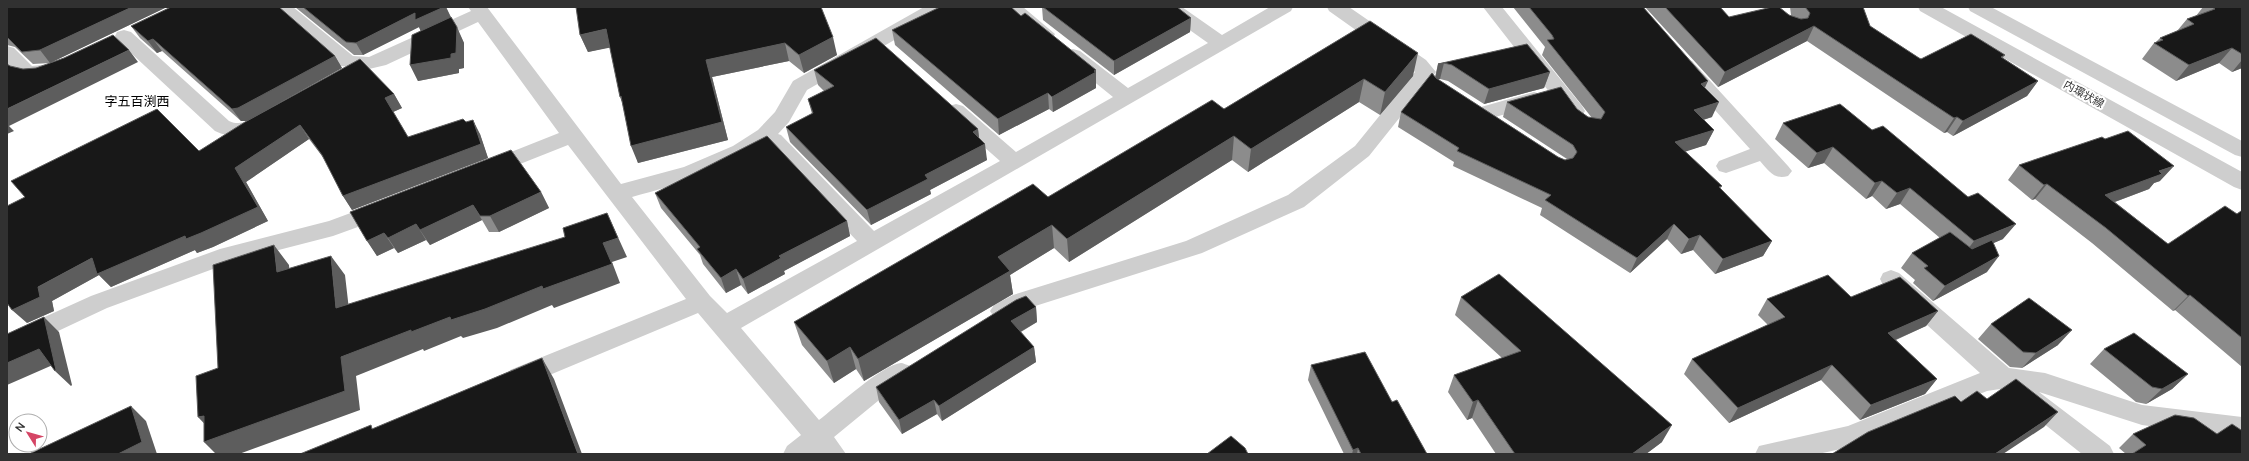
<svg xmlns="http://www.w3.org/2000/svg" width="2249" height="461" viewBox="0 0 2249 461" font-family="'Nunito Sans','Noto Sans JP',sans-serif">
	<rect width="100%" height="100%" fill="#fff"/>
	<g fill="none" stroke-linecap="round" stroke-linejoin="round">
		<path fill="#cecece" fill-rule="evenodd" d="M273,7h20l60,49 16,1 102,-46 -3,-4h19l134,177 63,-17 49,-21 25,-16 17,-18 18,-31 131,-74h23l-2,4 -138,79 -18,32 -11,12 3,1 93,96 126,-70 -51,-45 -3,-5 3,-5 7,-2 7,2 53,46 97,-55 -47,-38 -3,-4 3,-4 7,-2 7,2 48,37 80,-45 -45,-32 -2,-4h21l40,28 48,-28h23l-2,4 -550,317 78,92c16,-12 64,-56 82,-57 2,0 6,2 9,3l3,7 -3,7 -26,16 -50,41 12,17h-63l4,-8 14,-11 -103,-122 -170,71 -9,3 -9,-3 -3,-7 3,-7 176,-71 -118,-154 -73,29 -7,2 -7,-2 -4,-5 4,-5 78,-31 -81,-111 -92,43 -17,4 -28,-3zM766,144l91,97 -130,72 -17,-17 -78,-99c47,-13 93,-26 134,-53z
			M1002,7h21l32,27 -2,4 -7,2 -7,-2z
			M1327,7h22l77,53 10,12 -67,84 -65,51 -102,46 -173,55 -27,12 -8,-3 -4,-6 4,-6 19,-10 173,-54 102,-46 67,-49 60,-74 -86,-61z
			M1483,7h19l80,99 3,5 -3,5 -7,2 -7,-2z
			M124,30l7,2 98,89c15,7 24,-6 38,-2l3,5c-11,18 -39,15 -55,7l-98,-91 -2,-4 2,-4z
			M7,46l7,2 18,18 20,-2 7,1 3,5 -3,5c-10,2 -29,8 -38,2 -5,-3 -10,-9 -14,-14z
			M1685,59l7,2 96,105 4,5 -4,5c-14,4 -19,-5 -28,-15l-34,12 -7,-2 -3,-5 3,-5 31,-12 -72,-80 -3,-4 3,-4z
			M1534,92l7,2 3,5 -3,5 -60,17 -7,-2 -3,-5 3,-5z
			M383,201l8,2 3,6 -3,6 -58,21 -101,26 -125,46 -100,47v-21l84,-38 129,-47 109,-28z
			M1891,270l8,3 110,95 36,5 97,32 100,12v22l-100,-14 -103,-33 71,54 4,8h-32l-82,-65 -13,2 -137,56 -32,7h-63l4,-8 89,-20 132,-53 -97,-88 -3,-6 3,-6z"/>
		<path fill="#cecece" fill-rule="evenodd" d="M1918,7h23l301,165v18l-8,-3 -314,-176z
			M1968,7h23l251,134v16l-7,-2 -265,-144z"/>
	</g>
	<path fill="#8c8c8c" d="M7,7h160l-117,56 -17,1 -18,-17 -8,-2z
		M295,7h151l18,36v25l-5,1v4l-41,8 -8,-16 11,-34 -2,-4 -56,28h-9z
		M821,7l16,48 -33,18 -15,-12 -77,16 16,63 -90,23 -15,-57 -13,-59 -22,5 -8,-17z
		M1042,7h135l14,11 -1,14 -76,43 -71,-55z
		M1513,7h130l61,81 8,29 -9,3 11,10 -8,15 -21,6 37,35 -2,3 52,52 -9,15 -48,18 -22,-24 -12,4 -14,-15 -37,34 -90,-58 2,-7 -89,-42 1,-4 -56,-35 3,-15 34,-35 3,-13 89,-20 23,28 -6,16 -60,16 -36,-23 -8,-2h-3l121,78 7,3 2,-1 -64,-42 4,-15 70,7 11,8 4,1 -50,-63 3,-8z
		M1645,7h75l9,10 60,-2 3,1 -1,-1 -1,-8h73l7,19 49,32 2,1 84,-4 -2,3 35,23 -11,15 -74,40 -6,-4 -3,1 -137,-92 -89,46z
		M2203,7h39v61l-10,4 -13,-9 -43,18 -34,-22 12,-16 2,-1 4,-4 17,-7 10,-12 9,-3z
		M1021,16l75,54v18l-43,24 -4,-3 -50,26 -104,-90 -3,-15z
		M1370,21l43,55 -33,39 -21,-13 -111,70 -16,-12 -163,102 -15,-14 -44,27 3,19 -149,87 -8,-12 -22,14 -32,-38 -8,-23 254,-125 176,-88z
		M131,26l204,30 7,12 -95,53h-6l-79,-70 -5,2 -17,-15z
		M814,70l164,59 1,9 8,22 -57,30 1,4 -60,31 -81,-83 -4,-15 26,-13 -4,-15 16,-8 -6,-6z
		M394,94l8,14 -9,4 15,25 58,-15 14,12 8,24 -136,52 -9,-14 -18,-36 -16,-21 -63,43 22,39 -55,26 -16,6 -2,-3 -84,37 -12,-12 -47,26 2,10 -27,12 172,-172z
		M1783,123l89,7 131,109 -10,4 -6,29 -54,29 -20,-18 2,-3 -14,-12 11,-15 28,-15 -40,-34 -14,5 -14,-13 -6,3 -42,-36 -16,5 -33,-29z
		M2019,165l141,16 -6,2 -5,6 -34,13 53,42 74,-33v156l-67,-57 -2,1 -81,-68 -57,-44 -3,1 -24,-20z
		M541,192l8,16 -50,24h-10l-7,-12 -52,25 -4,-5 -28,13 -4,-5 -17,8 -27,-44z
		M655,193l192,28 3,15 -66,35 1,3 -37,20 -7,-9 -15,8 -23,-29 -3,-9 -39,-47z
		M1461,297l201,145 -16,12h-150l-24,-36 -5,2 -19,-28 6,-17 48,-17 -47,-43z
		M1851,297l87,14 -12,15 -30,14 41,39 -12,15 -65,26 -39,-40 -92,43 -45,-49 8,-15 76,-34 -10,-10 9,-16z
		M1036,307l1,15 -16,10 13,15 2,15 -94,59 -5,-7 -35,20 -23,-32 -3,-15z
		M1991,324l67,21 -36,23 -12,-1 -32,-28z
		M2104,349l84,25 -16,15 -26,15 -10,-2 -46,-38z
		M1311,365l81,37 35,52h-83l-36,-74z
		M2241,430l1,24h-116l-7,-6 14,-14h84z"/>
	<path fill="#5d5d5d" d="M132,7h35l-117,56 -10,-13z
		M444,7h2l5,11 -30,14 -2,-5 -56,28 -7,-12 59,-30z
		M1191,18l-1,14 -76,43v-14z
		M1814,26l-7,15 -89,46 7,-15z
		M457,27l7,16v25l-5,1v4l-41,8 -8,-16 41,-11z
		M606,29l7,18 -25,5 -8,-17z
		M833,37l4,18 -33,18 -5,-18z
		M153,39l9,12 -5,2 -9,-12z
		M785,43l4,18 -77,16 16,63 -90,23 -7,-17 75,-86z
		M2232,48l-13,15 -43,18 13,-16z
		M129,50l9,12 -129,64 5,5 -7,3v-25z
		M1418,53l-5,23 -33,39 5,-23z
		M335,56l7,12 -95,53h-6l-9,-12z
		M2242,60v8l-10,4z
		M1444,63l-4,16 -5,1 3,-16z
		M1096,70v18l-43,24 -1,-15z
		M1550,72l-6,16 -60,16 5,-15z
		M1364,79l-5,23 -111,70 3,-23z
		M1708,81l-7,15v-12z
		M2038,81l-11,15 -74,40 10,-15z
		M1048,93l1,16 -50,26 -1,-16z
		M394,94l8,14 -9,4 -8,-14z
		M621,96l6,18 -7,-17z
		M1719,102l-7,15 -25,8 7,-15z
		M1957,117l-10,15 -3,1 10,-15z
		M473,120l7,14 8,24 -136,52 -9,-14z
		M300,125l9,14 -63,43 22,39 -55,26 -16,6 -2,-3 -84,37 -12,-12 -47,26 2,10 -27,12 -15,-13 26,-23 54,-29 93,-22 50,-68z
		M978,129l2,16 -7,-13z
		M1714,130l-8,15 -37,12 6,-15z
		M1234,136l-2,24 -163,102 -2,-23z
		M985,144l2,16 -57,30 1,4 -60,31 -4,-15 58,-35z
		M1833,147l-9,16 -16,5 9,-15z
		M2174,166l-14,15 -6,2 -5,6 -56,21 12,-15 54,-24z
		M1882,181l-10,15 -6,3 9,-16z
		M2047,184l-12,15 -3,1 12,-15z
		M1910,188l-10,16 -14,5 11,-16z
		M541,192l8,16 -50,24 -9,-16z
		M473,205l9,15 -52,25 -10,-15z
		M607,213l20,44 -15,5 8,21 -66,25 -2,-3 -55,23 -34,10 -2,-2 -37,15 -1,-2 -67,27 4,34 -121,44h-23l-12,-12 137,-85 262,-114z
		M847,221l3,15 -66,35 1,3 -37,20 -5,-15 36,-23z
		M416,224l10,16 -28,13 -10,-15z
		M1674,224l-7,15 -37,34 7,-15z
		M2016,224l-13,15 -41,18 12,-16z
		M1052,225l2,23 -44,27 3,19 -149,87 -6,-22 140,-102z
		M384,233l10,15 -17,8 -10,-15z
		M1700,235l-7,15 -12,4 8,-15z
		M1772,241l-9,15 -48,18 8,-15z
		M274,245l15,20 2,27 -14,-20z
		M331,256l14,19 6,52 -15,-19z
		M1999,256l-12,16 -54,29 12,-15z
		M736,269l5,16 -15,8 -5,-15z
		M2190,295l-15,15 -2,1 15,-15z
		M1036,307l1,15 -24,14 -2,-15z
		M1938,311l-12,15 -49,22 11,-15z
		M44,317l15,15 13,53 -1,1 -16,-15v-7l-48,21v-22z
		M2072,330l-14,15 -36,23 14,-15z
		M850,347l6,22 -22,14 -7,-22z
		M1034,347l2,15 -94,59 -3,-15z
		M542,358l12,21 28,75h-4z
		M1832,365l-11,15 -92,43 9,-15z
		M2188,374l-16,15 -26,15 16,-15z
		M1937,379l-12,15 -65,26 11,-15z
		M934,400l3,14 -35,20 -3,-14z
		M1478,400l-6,18 -5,2 6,-18z
		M131,406l15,15 11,33h-39z
		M2058,412l-14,15 -41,27h-8z
		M204,416l12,20 -18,-19z
		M1672,425l-10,17 -16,12h-14z
		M1358,448l-1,6h-5l1,-4z"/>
	<path fill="#181818" stroke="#5d5d5d" d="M7,7h125l-92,43 -18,2 -15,-15z
		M171,7h108l56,49 -97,52 -6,1 -79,-70 -5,2 -17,-15z
		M303,7h141l-29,13v-7l-59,30 -10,-1z
		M576,7h245l12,30 -34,18 -14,-12 -79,17 16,62 -91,24 -10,-50 -1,1 -14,-68 -26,6z
		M940,7h71l10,9 4,-3 71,57 -2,1 2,1 -44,25 -4,-4 -50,26 -106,-89z
		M1043,7h134l14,11 -77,43z
		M1529,7h114l65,74 -7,3 18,18 -25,8 20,20 -39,12 47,44 -3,1 53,54 -49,18 -23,-24 -11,4 -15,-15 -37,34 -92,-58 6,-5 -94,-44 2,-3 -58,-36 31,-39 4,5 122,79 7,3 8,-2 4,-6 -4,-7 -66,-43 54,-15 16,22 11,8 13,2 4,-7 -58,-72 7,-1 -2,-4z
		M1665,7h55l9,10 43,-10h7l10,8 12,4 7,-1 2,-5 -5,-6h58l7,19 49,32 2,1 50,-25 34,21 -4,2 37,24 -75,40 -6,-4 -3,1 -140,-92 -89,46z
		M2212,7h30v47l-10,-6 -43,17 -35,-22 9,-3 -3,-2 34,-14 -7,-5 28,-10z
		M451,17l6,10 -1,26 -5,1v4l-41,7 2,-30z
		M1370,21l48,32 -33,39 -21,-13 -113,70 -17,-13 -167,103 -15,-14 -54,32 12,14 -152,88 -8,-12 -23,14 -33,-39 239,-138 15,13 164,-97 12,9z
		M113,35l16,15 -122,59v-45l3,2 13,3 13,-1 28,-10z
		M876,38l102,91 -5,3 12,12 -60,31 3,4 -61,31 -81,-83 27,-14 -5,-14 26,-13 -20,-16z
		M1527,44l23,28 -61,17 -37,-24 -8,-2 -6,1z
		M360,59l34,35 -9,4 23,39 55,-18 3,3 7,-2 8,24 -138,52 -21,-41 -22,-30 -65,43 23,39 -57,26 -15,6 -1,-3 -88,38 -5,-16 -54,29 2,10 -28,13 -5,-7v-97l18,-9 -14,-16 146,-72 42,42 46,-29z
		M1840,104l32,26 11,-4 85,71 10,-4 38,31 -42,17 -64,-53 -13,5 -15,-12 -7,2 -42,-36 -16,6 -34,-30z
		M2128,131l46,35 -15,5 3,3 -57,21 63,49 57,-38 12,8 4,-3h1v127l-52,-43 -2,1 -82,-68 -59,-44 -3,1 -25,-20 83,-28 3,2z
		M767,136l80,85 -68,35 2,2 -38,21 -7,-10 -15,9 -24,-29 3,-2 -45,-54z
		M511,150l30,42 -51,24h-10l-7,-11 -53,25 -4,-6 -28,14 -4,-5 -17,8 -17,-29z
		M607,213l11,25 -15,5 9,21 -69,25 -1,-3 -57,23 -34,11 -1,-3 -39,15v-2l-70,27 4,34 -141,51v-26l-6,1 -2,-41 22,-8 -5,-103 61,-20 3,27 54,-16 5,52 229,-71 -2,-9z
		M1950,232l22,17 20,-9 7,16 -54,30 -21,-18 4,-2 -16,-13z
		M1499,274l173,151 -40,29h-117l-37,-54 -5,2 -19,-27 67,-24 -60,-54z
		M1828,275l23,22 49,-20 38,34 -50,22 49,46 -66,26 -39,-40 -94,43 -46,-49 93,-42 -18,-18z
		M1026,296l10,11 -25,14 23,26 -95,59 -5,-6 -35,20 -23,-33 140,-87z
		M2029,298l43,32 -36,23 -13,-1 -32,-28z
		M44,317l12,53 -1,1 -16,-22 -32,14v-29z
		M2134,333l54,41 -26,15 -10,-2 -48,-38z
		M1365,352l27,50 5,-2 30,54h-66l-3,-6 -5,2 -42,-85z
		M542,358l36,96h-278l71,-29 1,4z
		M2016,379l42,33 -63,42h-163l36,-22 87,-36 6,6 16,-11 10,8z
		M131,406l11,36 -24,12h-89z
		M2175,415l19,3 23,16 15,-10 9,6h1v24h-110l14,-9 -13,-11z
		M1231,436l14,12 3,6h-41z"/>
	<g text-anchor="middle" stroke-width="4" stroke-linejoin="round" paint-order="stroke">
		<g font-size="11" fill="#313131" stroke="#fff">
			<text transform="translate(2084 94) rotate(29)" y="4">内環状線</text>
		</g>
		<g font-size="13" fill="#000" stroke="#fff">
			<text x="137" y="106">字五百渕西</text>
		</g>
	</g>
	<rect width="2249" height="461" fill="none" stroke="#313131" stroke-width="16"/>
	<g transform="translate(28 433) rotate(307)"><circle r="19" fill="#ffffff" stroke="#adadad"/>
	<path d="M0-3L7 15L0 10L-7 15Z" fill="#d54565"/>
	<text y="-6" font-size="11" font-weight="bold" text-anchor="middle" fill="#313131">N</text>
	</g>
</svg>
